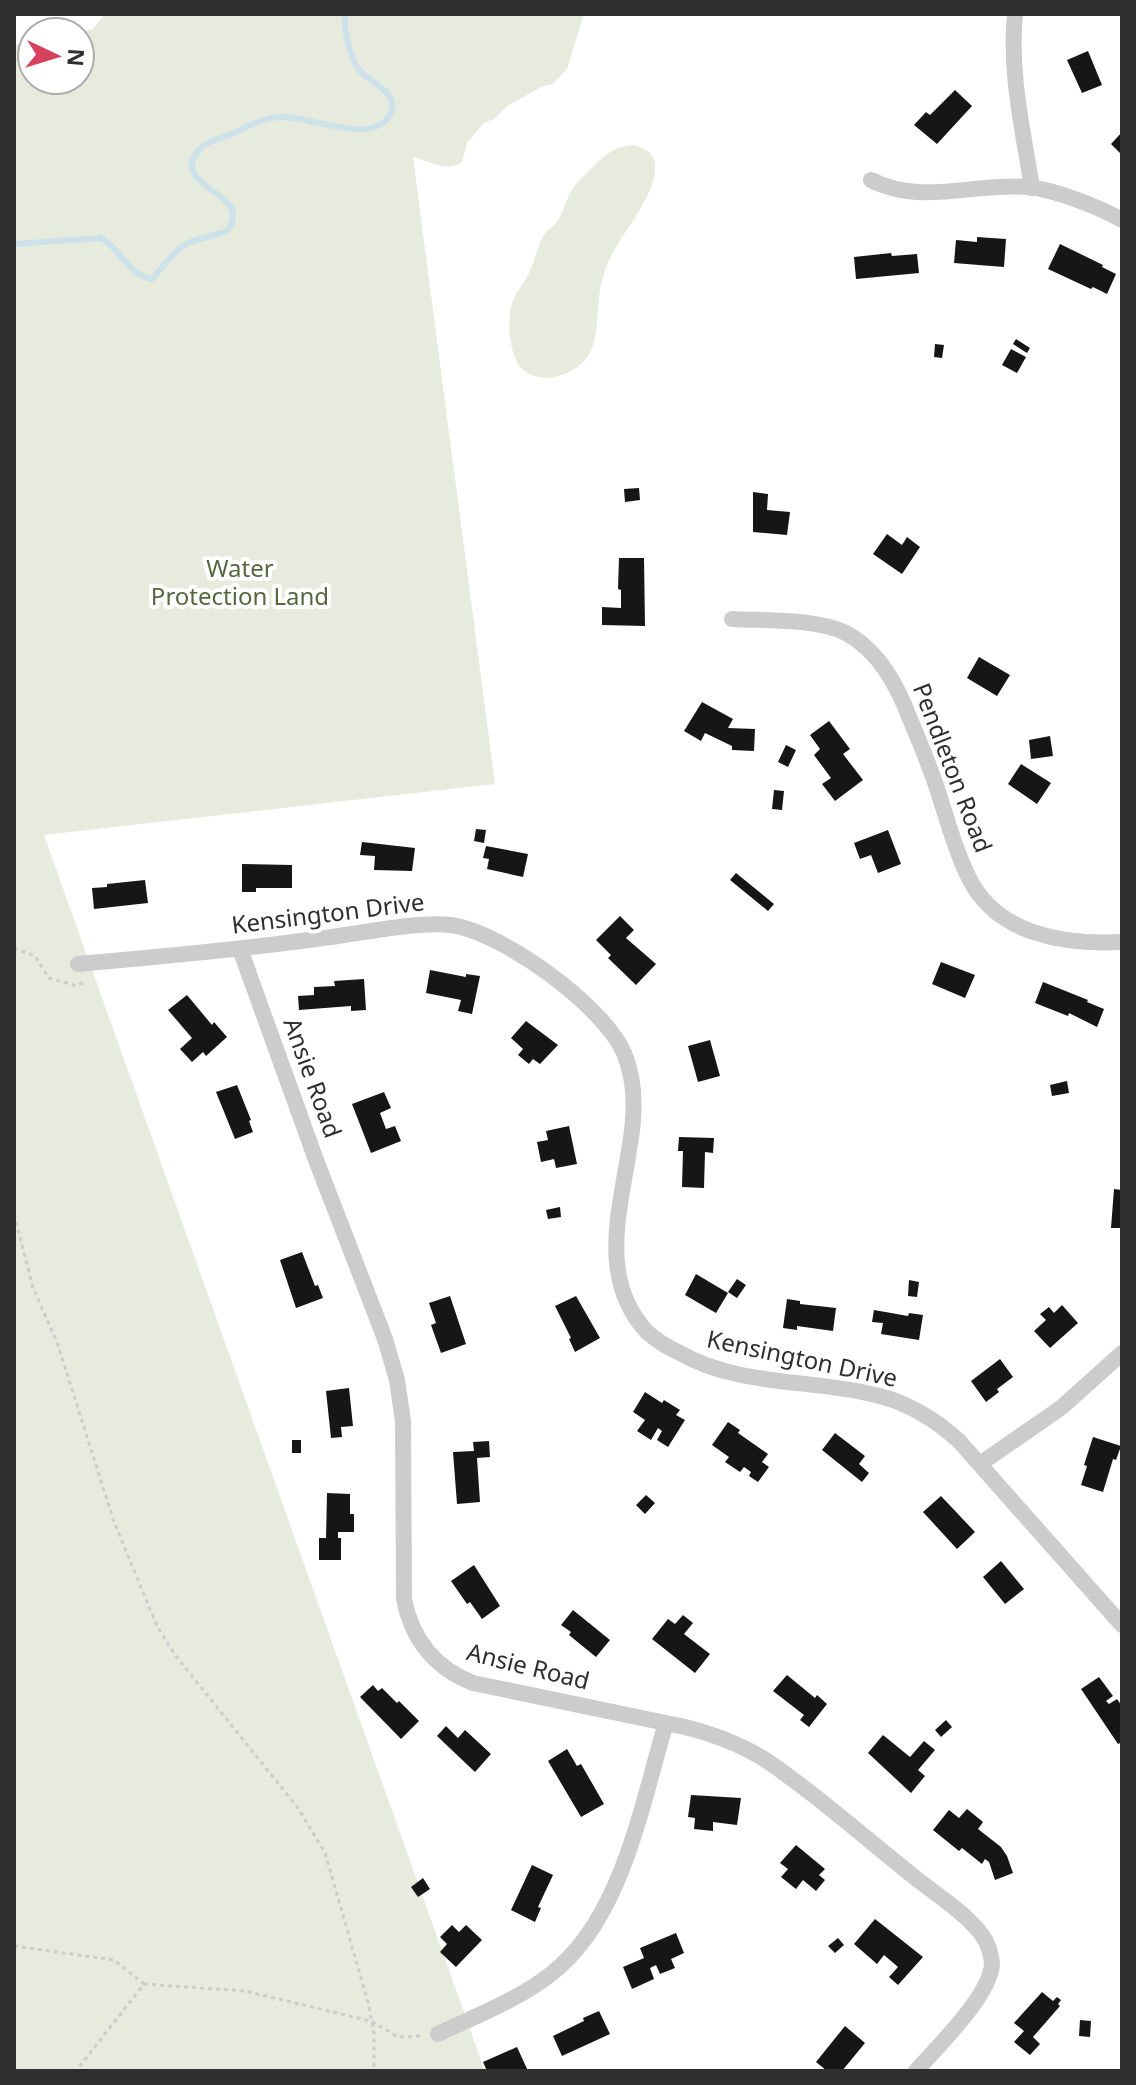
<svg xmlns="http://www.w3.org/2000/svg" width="1136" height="2085" viewBox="0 0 1136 2085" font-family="'Noto Sans',sans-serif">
	<rect width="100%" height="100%" fill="#fff"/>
	<path fill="#e7ebde" d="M105,14h479l-17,55 -14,15 -10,2 -36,20 -13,13 -10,4 -17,20 -5,19c-15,11 -33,-1 -49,-5l82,627 -451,51 441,1236h-471v-2026l18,-4v39h48v-48h-2l15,-3z
		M631,145c56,8 -1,78 -13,99 -5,8 -10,18 -13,27 -16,40 8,92 -50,106 -11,2 -25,0 -34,-9 -12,-13 -14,-48 -9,-65 4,-11 13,-21 18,-32 5,-12 8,-28 16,-39 3,-3 7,-5 9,-8 8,-9 10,-22 16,-33 5,-9 13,-14 20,-22 14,-14 20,-21 40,-24z"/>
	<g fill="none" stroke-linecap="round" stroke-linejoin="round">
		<path stroke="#cce1e9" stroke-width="6" d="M14,244l87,-6c20,10 26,37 51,41l26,-30 12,-7 37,-11c29,-38 -54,-42 -31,-77 9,-14 22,-14 36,-20 17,-8 31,-17 51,-17 26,-1 94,31 108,-5 8,-22 -25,-30 -34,-45 -7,-13 -14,-39 -12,-53"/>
	</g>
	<path fill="#161616" d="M1088,51l14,34 -20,8 -15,-33z
		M955,90l17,16 -35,38 -23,-19 12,-13 4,3z
		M1122,132v23l-11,-11z
		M977,237l29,2 -2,28 -50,-4 2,-23 21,2z
		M1060,244l43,21 -1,2 14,7 -9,20 -14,-7 -2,2 -43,-20z
		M891,253l1,3 25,-2 2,19 -63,6 -2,-22z
		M1016,339l14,9 -3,5 -14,-9z
		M935,344l9,1 -2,13 -8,-1z
		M1011,349l15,8 -9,16 -15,-8z
		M639,488l1,12 -15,2 -1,-13z
		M753,492l15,2 -1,16 23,2 -3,23 -34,-3z
		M887,534l15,11 5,-8 13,10 -18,27 -29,-20z
		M619,558h25l1,68 -43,-1v-18l19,1v-18l-3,-1z
		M979,657l31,18 -13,21 -30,-18z
		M702,702l31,17 -5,9 27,1 -1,22 -22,-1v-4l-27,-13 -4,8 -17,-10z
		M829,721l21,28 -7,5 20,26 -28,21 -13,-17 9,-6 -17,-23 6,-6 -10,-14z
		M1050,736l3,20 -22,3 -2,-19z
		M786,745l10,5 -8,17 -10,-5z
		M1021,764l30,19 -14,21 -29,-20z
		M774,790l10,1 -2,19 -10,-1z
		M476,829l10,1 -2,13 -10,-2z
		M888,830l13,34 -23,9 -7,-18 -11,4 -6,-16z
		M362,842l53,6 -3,23 -38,-1 1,-14 -15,-1z
		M486,846l42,8 -5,23 -36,-8 2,-10 -6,-1z
		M242,864l50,1v23h-36v4h-14z
		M736,873l38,31 -6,7 -38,-31z
		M145,880l3,23 -54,6 -2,-21 15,-1v-3z
		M620,916l14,14 -8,8 30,26 -20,21 -28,-27 3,-3 -15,-15z
		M941,962l34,13 -10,23 -33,-14z
		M430,970l36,7v-3l14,2 -8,38 -14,-3 3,-11 -35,-7z
		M364,979l2,31 -15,1v-5l-52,4 -1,-14 16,-1v-8l21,-1 -1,-5z
		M1043,982l45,18 -1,2 17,7 -7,18 -28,-14 -1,3 -33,-13z
		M187,995l25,30 2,-3 13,15 -21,19 -3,-4 -11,10 -12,-13 12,-11 -24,-28z
		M526,1021l32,24 -18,19 -7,-5 -4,5 -11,-9 5,-6 -12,-11z
		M710,1040l10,36 -22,6 -10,-36z
		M1067,1081l2,12 -17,3 -2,-11z
		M237,1085l14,35 -2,1 4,11 -18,7 -19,-47z
		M384,1092l7,16 -11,5 6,16 9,-3 6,15 -30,12 -19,-49z
		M569,1126l8,38 -21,4 -2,-9 -13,3 -4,-20 11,-2 -2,-9z
		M679,1137l35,1 -1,15 -8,-1 -1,36 -22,-1 1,-36h-5z
		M1114,1189l8,1v38h-11z
		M560,1207l1,10 -13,2 -2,-9z
		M302,1252l13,34 3,-1 5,13 -27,10 -16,-48z
		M696,1274l32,19 -12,20 -31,-18z
		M737,1279l9,6 -9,13 -9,-6z
		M909,1280l10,2 -2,15 -9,-1z
		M450,1296l16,48 -25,9 -10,-28 5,-2 -7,-20z
		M576,1296l24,42 -25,14 -6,-13 2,-1 -16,-32z
		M787,1299l13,2v3l36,4 -3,23 -36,-5v4l-14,-2z
		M1062,1305l16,18 -28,25 -16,-17 12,-11 -6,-6 9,-7 5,6z
		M874,1310l34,6 1,-3 14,2 -4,25 -38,-6 2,-11 -11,-1z
		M1000,1359l13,18 -16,12 2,3 -13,10 -15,-21z
		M349,1388l4,38 -12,1 1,10 -11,1 -5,-47z
		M645,1392l17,11 2,-3 16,10 -4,5 9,5 -17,27 -11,-7 5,-9 -4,-3 -7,12 -14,-9 8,-11 -12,-8z
		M728,1422l12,8 -2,3 30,21 -6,8 7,5 -11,15 -9,-6 2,-4 -7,-5 -4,5 -15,-10 4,-5 -17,-12z
		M835,1433l30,23 -6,8 10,9 -7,9 -40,-32z
		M1093,1437l28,9 -5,14 -3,-1 -10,33 -22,-7 6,-19 -3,-1z
		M292,1440h9v13h-9z
		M489,1441l1,16 -13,1 3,44 -23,2 -4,-52 21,-1 -1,-9z
		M327,1493l23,1v20h4v18h-16v6h3v22h-22v-22h7z
		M646,1495l9,8 -10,11 -9,-9z
		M941,1496l34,36 -18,17 -34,-37z
		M1001,1561l23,28 -19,15 -22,-27z
		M474,1565l26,41 -18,13 -12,-17 -3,2 -16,-23z
		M573,1610l37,30 -14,17 -27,-22 2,-3 -10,-7z
		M683,1615l10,8 -9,11 26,20 -15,19 -43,-34 16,-20 7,5z
		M787,1675l28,23 2,-3 10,9 -18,23 -9,-7 4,-5 -31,-24z
		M1099,1677l14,19 -7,5 3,3 8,-5 5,7v36l-4,2 -37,-55z
		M373,1685l5,6 4,-3 15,15 2,-2 20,20 -18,18 -41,-42z
		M946,1720l6,7 -11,10 -6,-7z
		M446,1726l12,12 7,-8 26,24 -16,18 -38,-36z
		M883,1735l27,22 14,-16 11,9 -17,20 7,6 -14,17 -43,-40z
		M567,1749l10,17 4,-2 23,40 -23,13 -33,-56z
		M691,1795l50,3 -4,27 -24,-3v9l-19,-2 1,-11 -7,-1z
		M967,1809l16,13 -5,7 23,18 6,9 6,17 -18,7 -6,-18 -4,-3 -3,5 -20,-16 -3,3 -26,-21 16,-20 10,8z
		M796,1845l29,24 -6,6 6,5 -9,11 -13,-11 -7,9 -15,-12 7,-8 -8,-6z
		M532,1865l21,10 -15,32 3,1 -6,14 -24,-12z
		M423,1878l7,11 -12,8 -7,-10z
		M875,1919l48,38 -25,28 -9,-8 9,-10 -14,-12 -7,9 -23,-20z
		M452,1925l7,7 7,-7 16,15 -26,27 -16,-15 7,-8 -7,-7z
		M676,1933l8,20 -13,6 4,9 -15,6 -4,-9 -6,3 4,11 -22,10 -9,-22 21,-9 -4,-10z
		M838,1938l6,7 -9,8 -7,-7z
		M1042,1992l11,9 4,-4 4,3 -3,4 2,2 -27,31 7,7 -10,11 -16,-13 10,-11 -10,-8z
		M599,2011l11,23 -48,22 -9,-20 31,-15 -1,-3z
		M1080,2020l11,1 -1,16 -11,-1z
		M845,2026l20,17 -23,28h-15l-11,-9z
		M517,2047l11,24h-41l-4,-9z"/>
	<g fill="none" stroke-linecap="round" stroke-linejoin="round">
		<path stroke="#ccc" stroke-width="3" stroke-dasharray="4 4" stroke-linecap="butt" d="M14,948l21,8 14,22 25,7 13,-3
			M14,1214l19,74 24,54 57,180 43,104 18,29 123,153 27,45 43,149 6,32v37
			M14,1946l100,14 30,24 -68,87
			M144,1984l101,7 126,30 27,16 22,-1"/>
		<path stroke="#ccc" stroke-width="16" d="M1015,14c-6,58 8,116 17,174
			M871,180c51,26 104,2 158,7 27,3 70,20 93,33
			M732,619c33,2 84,-1 114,14 33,18 51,52 64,86 11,26 22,52 30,79 9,27 16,55 29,80 28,57 96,67 153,64
			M240,949l76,211 69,179 12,41 6,41 1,178c8,41 31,69 69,84l212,44c28,7 55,17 79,32 52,35 100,78 149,117 22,18 52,36 69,59 6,8 9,18 10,28 0,31 -55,84 -76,108
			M78,964c80,-7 159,-14 238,-25 37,-4 99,-18 135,-14 51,7 152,80 173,128 12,28 11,62 6,91 -9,63 -33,134 17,188 9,8 20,15 31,20 63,36 134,26 202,44 30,8 57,25 79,45l163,184
			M980,1464l82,-57 60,-54
			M438,2034c37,-18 80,-34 113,-60 71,-55 90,-168 115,-251"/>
	</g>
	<g text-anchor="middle" stroke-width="8" stroke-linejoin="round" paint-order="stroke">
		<g font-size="24" fill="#576840" stroke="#fff">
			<text x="240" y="577">Water<tspan x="240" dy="28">Protection Land</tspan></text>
		</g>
		<g font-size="24" fill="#2f2f2f" stroke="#fff">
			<text transform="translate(952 768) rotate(69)" y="8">Pendleton Road</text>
			<text transform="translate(328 914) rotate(-7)" y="8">Kensington Drive</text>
			<text transform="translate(312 1078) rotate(70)" y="8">Ansie Road</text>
			<text transform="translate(802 1359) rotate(12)" y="8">Kensington Drive</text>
			<text transform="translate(528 1667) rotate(14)" y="8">Ansie Road</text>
		</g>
	</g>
	<rect width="1136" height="2085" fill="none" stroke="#2f2f2f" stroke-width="32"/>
	<g transform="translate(56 56) rotate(94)"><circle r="38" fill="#ffffff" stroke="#acacac" stroke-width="2"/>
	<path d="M0-6L14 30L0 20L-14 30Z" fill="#d7405c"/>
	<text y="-12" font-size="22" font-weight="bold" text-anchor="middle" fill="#2f2f2f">N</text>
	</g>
</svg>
